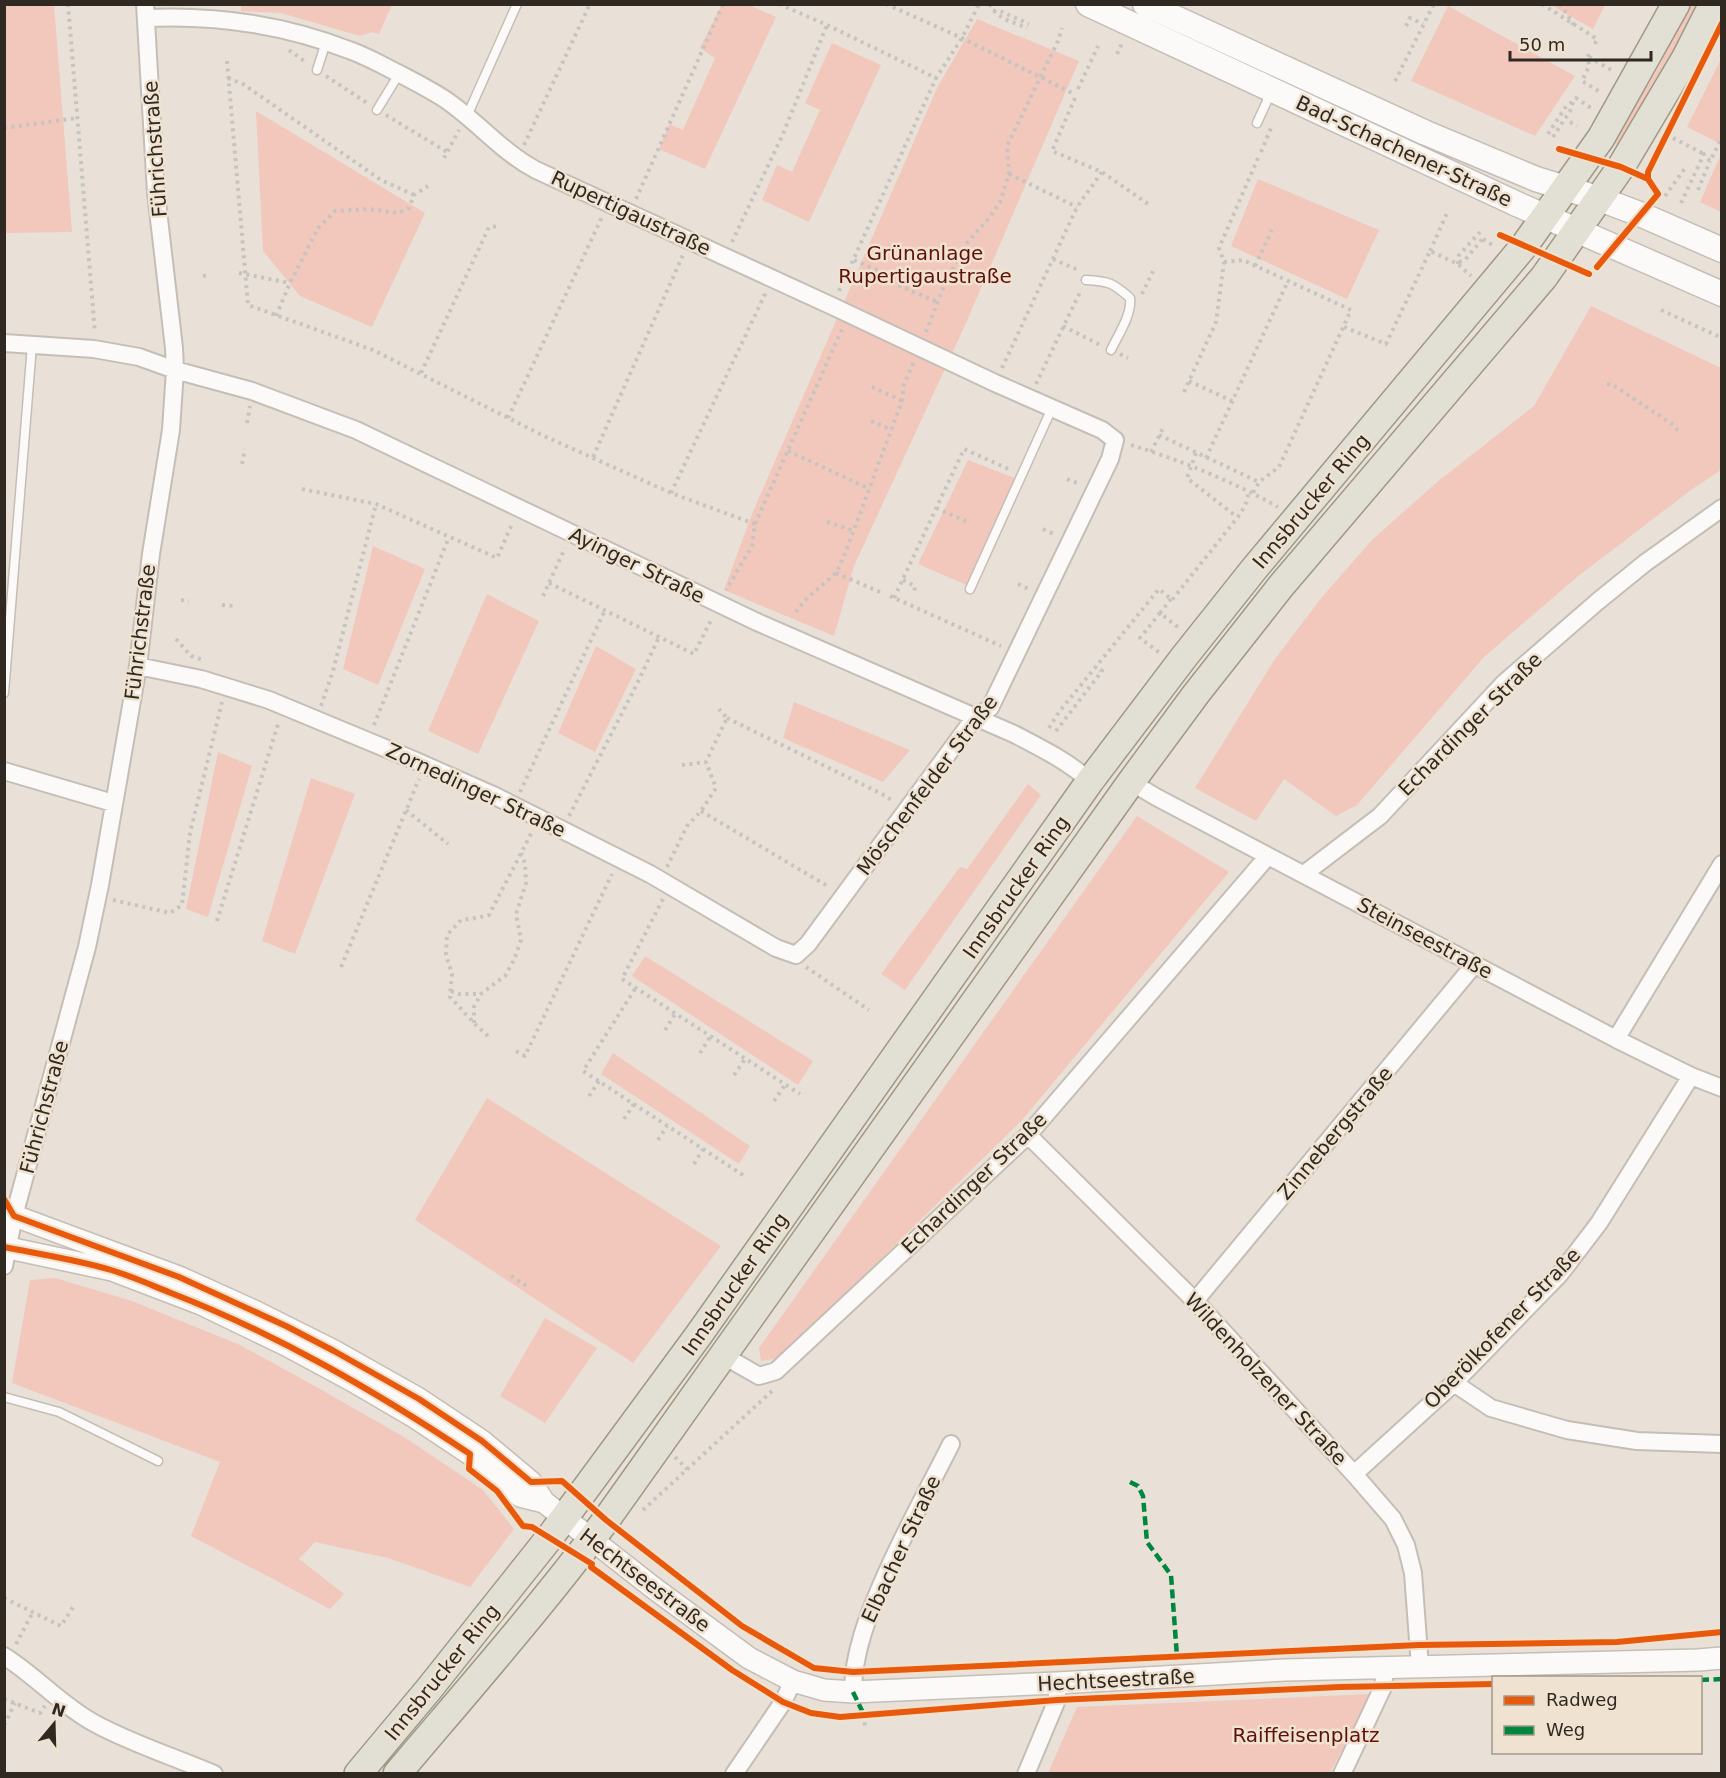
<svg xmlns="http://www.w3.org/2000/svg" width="1726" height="1778" viewBox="0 0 1726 1778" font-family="'DejaVu Sans',sans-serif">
	<rect width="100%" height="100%" fill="#e9e1d7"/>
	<path fill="#f2c7bc" d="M241,4h151v1l-13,29 -7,-2 -12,4 -79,-23 -40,-2z
		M722,4l27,1 27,12 -71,152 -46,-20 10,-25 14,6 32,-72 -15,-10z
		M4,5h50l18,227 -67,1z
		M1551,5l54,-1v1l-12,24z
		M1690,5h9l-24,46 -56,94 -7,-1 45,-74z
		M1448,6l127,70 -40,60 -124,-55z
		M977,19l102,42 -113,262 -112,243 -20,70 -110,-46 28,-76 186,-428z
		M832,43l49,22 -72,157 -47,-22 15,-35 15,7 28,-62 -15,-7z
		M1721,59l1,85h-1l-34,-17z
		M256,111l169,102 -53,114 -72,-31 -37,-45z
		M1721,154v58l-21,-10z
		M1258,179l121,51 -32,69 -116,-53z
		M1591,306l130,62v102l-30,20 -114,87 -93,80 -127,148 -21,11 -52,-37 -28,42 -61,-33 80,-129 47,-62 50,-57 64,-57 98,-77z
		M968,460l52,20 -49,107 -53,-23z
		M373,546l52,23 -47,116 -35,-16z
		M487,594l52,27 -61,133 -50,-23z
		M596,646l40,23 -41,83 -37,-19z
		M794,702l116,48 -27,32 -100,-44z
		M218,752l34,14 -44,151 -22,-8z
		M311,778l44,16 -60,160 -33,-13z
		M1028,784l13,11 -136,195 -24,-16 79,-107 7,2z
		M1137,816l92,56 -207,248 -242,238 -19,3 -2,-13z
		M645,956l168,105 -15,24 -166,-109z
		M613,1053l137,93 -11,18 -138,-90z
		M487,1098l234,148 -88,117 -218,-143z
		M55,1278l77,23 108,44 73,40 91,52 79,53 31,39 -44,58 -82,-29 -73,-16 -16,17 45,35 -14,15 -139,-73 29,-74 -208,-79 18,-103z
		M545,1318l52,30 -52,75 -45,-27z
		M1371,1694l-41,79h-282l29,-66z"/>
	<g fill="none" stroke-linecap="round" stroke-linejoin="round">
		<defs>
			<path id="service" d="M317,70l9,-28
				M377,110l22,-36
				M467,116l50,-112
				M1257,123l15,-33
				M1086,280c23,1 27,3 44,18 2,17 -12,37 -19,52
				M970,589l82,-181
				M4,693l28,-348
				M4,1397l55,15 99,49"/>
			<path id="minor" d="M4,343l90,6 45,8 36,13 77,21 104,39 401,192 257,112c27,14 53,27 76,47
				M138,666l63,13 68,21 147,61 77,34 157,79 126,74 20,7 12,-11 167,-227 15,-9 120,-249 5,-19 -13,-10 -107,-47 -163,-77 -296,-136c-34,-18 -58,-48 -90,-70 -15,-10 -31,-18 -48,-27 -16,-8 -32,-17 -49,-23 -64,-25 -135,-35 -203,-32
				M4,771l109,32
				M1131,782l25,15 460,242 75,37 31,12
				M1304,874l76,-58 124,-133 93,-81 48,-39 77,-55
				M1616,1039l106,-175
				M1028,1135l167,166 159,173 39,45 13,26 7,28 7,94
				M4,1266l10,-50 73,-269 13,-62 38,-219 13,-112 20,-124 4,-60 -1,-22 -18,-155 -11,-189
				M1195,1301l279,-336
				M724,1356l35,20 17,-5 252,-236 240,-279
				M1454,1383l37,25 76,22 70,11 85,3
				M1354,1474l100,-91 106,-109 39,-51 92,-147
				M4,1656c32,20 57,49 90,67 38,21 81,34 120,51
				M853,1692c0,-39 15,-76 30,-111 20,-47 45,-91 68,-137
				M734,1774l49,-72 10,-21
				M1026,1774l31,-74v-17
				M1342,1774l41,-87 2,-19"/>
			<path id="tertiary" d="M4,1212l175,65 73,33 82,41 85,48 63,42 49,41 13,20
				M4,1247l108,23 89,34 85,41 65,35 65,38 54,36 50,42 24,6 111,87 94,69 44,23 31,9 29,2 204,-9 228,-13 413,-10 24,-2"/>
			<path id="secondary" d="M1088,4l431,201 203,89
				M1145,4l281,129 110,46 64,20 42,16 80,35"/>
			<path id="primary" d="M358,1774l71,-85 121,-152 148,-201 392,-555 94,-124 70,-88 270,-323 77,-108 75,-134
				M397,1774c71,-84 143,-166 209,-254l525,-738 65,-88 85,-108 263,-309 77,-110 64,-108 28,-55"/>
		</defs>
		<use href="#service" stroke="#c4beb6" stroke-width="11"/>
		<use href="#minor" stroke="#c4beb6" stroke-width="20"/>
		<use href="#tertiary" stroke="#c4beb6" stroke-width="24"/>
		<use href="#secondary" stroke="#c4beb6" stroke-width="27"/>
		<use href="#primary" stroke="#9f9885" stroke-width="30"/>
		<path stroke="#c6c4c0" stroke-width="4" stroke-dasharray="3 4.5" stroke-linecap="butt" d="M68,4l27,329
			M779,4l48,21 109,53 26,-40 17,-34
			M886,4l76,34 110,55
			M990,4c6,15 24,18 37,24
			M1542,4l55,35 -3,7
			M1560,4l13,19 -3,6
			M1523,5v-1
			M993,11h7l29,13
			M1406,26l4,-8 13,6
			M289,50l18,13
			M1117,54l6,-13
			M1589,54l-1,3 1,9 -7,15 18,11
			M1589,57l24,14
			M227,61l21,244 125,45 171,86 127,57 84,31 -3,22 -26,44
			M326,76l41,27
			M228,78l15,6 138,96 33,15
			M1395,81l39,-77
			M1078,89l20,-43
			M1075,98l-23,53 50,21 46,32
			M386,115l61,37
			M1570,122l7,4
			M4,128l73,-10
			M1548,134l17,-26 7,-6
			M1553,137l17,-26 3,-9 3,-4 15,10
			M1673,138l31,16
			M524,145l66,-141
			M1261,152l10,-24
			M444,158l15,-28
			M1009,174l68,33
			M1698,190l12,-29
			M1665,196l21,-29
			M636,199l87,-195
			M1681,203l23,-49 6,7 12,-23
			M1483,239l11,7
			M732,242l51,-108 44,-109
			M1430,251l18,-40
			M1053,259l25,11
			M854,260l27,12 5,8 51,22
			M1224,262l19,-2 108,50 -72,157 -20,15 -6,11
			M1459,262l6,-2 20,-24
			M1458,264l1,-9 21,-23
			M1255,266l17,-36
			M239,273l51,10
			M203,276l6,-1
			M839,291l97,-213
			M1142,294l12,-25
			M1661,310l61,28
			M276,316l14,-33 28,-55 17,-17 34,-2 29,4 11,-5 5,-13 14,-9
			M1063,326l37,19
			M1344,327l42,17 44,-93 28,13 13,12
			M926,332l20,-51 20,-37 23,-26 11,-16 9,-28 -2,-28 51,-105 4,-13
			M1120,354l8,4
			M1002,368l75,-161 25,-35
			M421,373l68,-146 11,-1
			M1189,381l43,20
			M1036,384l45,-94
			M1607,384l6,1 59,39 8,9
			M872,387l30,14
			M1184,392l32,-70 8,-60 -5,-14 39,-90
			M508,418l94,-201
			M871,421l21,9
			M247,423l3,-17
			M1159,435l100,47
			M1131,445c49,15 103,37 147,62
			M788,451l82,38
			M1151,452l12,-24
			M1196,453l-9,25 50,39
			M593,457l90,-202
			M1206,458l82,-177
			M242,464l3,-15
			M1067,479l13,5
			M302,489l74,15 121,54 16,-36
			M671,493l95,-201
			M936,508l30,13
			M827,522l27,9
			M755,524l88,-197
			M1043,529l13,6
			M836,573l44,19
			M903,580l12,6 -1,9
			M549,583l145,71 18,-36
			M1018,584l13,6
			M543,596l22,-48
			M890,596l111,50
			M894,598l70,-149 47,21
			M1171,599l-11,14 20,16
			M181,600l8,1
			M222,605l12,1
			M796,612l9,-12 31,-27 9,-19 57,-153 2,-17 10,-23
			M1160,613l-20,25 20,15
			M176,639l15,17 12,4
			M321,706l12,-35 43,-167
			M727,718l155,76 11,7
			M374,725l75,-188
			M1049,728l10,-16 100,-123 13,11 69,-87 5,-10 3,-12
			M1056,731l46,-60 -5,-5
			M682,765l24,-3 21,-44 -8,-9
			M520,792l85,-182
			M406,810l42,34
			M701,811l128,76
			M569,816l67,-130 23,-49
			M667,867l20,-41 14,-15 15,-23 -10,-26
			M663,899l-41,80 178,115
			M113,900l57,13 12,-8 8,-72 32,-131
			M217,921l62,-200
			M341,967l78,-188
			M806,967l63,43
			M635,989l-52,82 163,106
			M451,991l8,3h22
			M474,1023v-16l7,-13 24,-18 9,-16 7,-20 -5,-26 10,-31 -1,-20 -4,-10
			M665,1030l10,-16
			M488,1036l-13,-12 -25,-27 2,-23 -6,-19 1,-20 14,-15 15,-2 13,-3 43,-83
			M516,1051l9,5 87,-182
			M700,1053l10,-16
			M734,1075l11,-16
			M589,1096l10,-15
			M774,1101l11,-16
			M624,1119l10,-15
			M658,1140l9,-14
			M694,1164l9,-15
			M511,1276l17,11
			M675,1457l12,12
			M643,1510l129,-119
			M4,1598l57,28 12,-19
			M16,1644l17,-32
			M4,1699l36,14 5,-7
			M864,1715l1,14
			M4,1725l11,-22"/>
		<use href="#service" stroke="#fcfaf9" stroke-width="8"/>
		<use href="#minor" stroke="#fcfaf9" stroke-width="16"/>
		<use href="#tertiary" stroke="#fcfaf9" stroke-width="21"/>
		<use href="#secondary" stroke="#fcfaf9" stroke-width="24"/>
		<use href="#primary" stroke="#e2dfd5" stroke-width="27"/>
		<path stroke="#00873e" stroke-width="4.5" stroke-dasharray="9 4.5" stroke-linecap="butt" d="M1130,1482l8,4 5,10 4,46 24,33 6,82
			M1700,1680l22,-1
			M853,1692l11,23"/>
		<defs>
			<path id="cycleway" d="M1559,149l62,18 27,12 10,15 -61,73
				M1648,179v-7l74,-149
				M1500,235l89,39
				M4,1199l10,17 165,61 107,49 48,25 85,48 63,42 49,41 31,-1 44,39 136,106 72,42 39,4 566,-27 198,-3 105,-10
				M4,1247c35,7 74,13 107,23 20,6 40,15 60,23 106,41 204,98 299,161l-1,15 28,22 26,35 9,1 60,37 -1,3 141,103 51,32 28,11 29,4 217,-17 283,-13 154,-3"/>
		</defs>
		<use href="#cycleway" stroke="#f0e2d0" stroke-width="10"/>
		<use href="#cycleway" stroke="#e8590c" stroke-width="6"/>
	</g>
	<g text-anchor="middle" stroke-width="5" stroke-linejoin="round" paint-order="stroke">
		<g font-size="20" fill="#2f2922" stroke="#f0e2d0">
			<text transform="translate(155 149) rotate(-94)" y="7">Führichstraße</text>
			<text transform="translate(1404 151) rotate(25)" y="7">Bad-Schachener-Straße</text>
			<text transform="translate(631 213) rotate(25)" y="7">Rupertigaustraße</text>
			<text transform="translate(1311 501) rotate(-50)" y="7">Innsbrucker Ring</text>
			<text transform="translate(637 565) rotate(26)" y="7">Ayinger Straße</text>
			<text transform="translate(140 632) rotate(-83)" y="7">Führichstraße</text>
			<text transform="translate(1470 724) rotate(-45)" y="7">Echardinger Straße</text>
			<text transform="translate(927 785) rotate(-53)" y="7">Möschenfelder Straße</text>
			<text transform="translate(476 790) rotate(25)" y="7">Zornedinger Straße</text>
			<text transform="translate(1016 887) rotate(-55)" y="7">Innsbrucker Ring</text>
			<text transform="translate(1425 938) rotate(28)" y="7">Steinseestraße</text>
			<text transform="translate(44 1107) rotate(-75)" y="7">Führichstraße</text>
			<text transform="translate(1335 1133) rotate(-50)" y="7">Zinnebergstraße</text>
			<text transform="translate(974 1183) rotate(-44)" y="7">Echardinger Straße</text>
			<text transform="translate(735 1284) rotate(-55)" y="7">Innsbrucker Ring</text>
			<text transform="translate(1502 1328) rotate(-46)" y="7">Oberölkofener Straße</text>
			<text transform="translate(1266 1379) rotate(47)" y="7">Wildenholzener Straße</text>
			<text transform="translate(901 1549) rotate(-65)" y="7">Elbacher Straße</text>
			<text transform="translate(645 1580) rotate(37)" y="7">Hechtseestraße</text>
			<text transform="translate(442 1672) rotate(-51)" y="7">Innsbrucker Ring</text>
			<text transform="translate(1116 1680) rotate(-3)" y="7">Hechtseestraße</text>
		</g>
		<g font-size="20" fill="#5e100b" stroke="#f0e2d0">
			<text x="925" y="260">Grünanlage<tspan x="925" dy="23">Rupertigaustraße</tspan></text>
			<text x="1306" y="1742">Raiffeisenplatz</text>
		</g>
	</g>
	<rect width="1726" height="1778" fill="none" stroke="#2f2922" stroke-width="12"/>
	<rect x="1492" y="1676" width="210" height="78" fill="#f0e2d0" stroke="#a3988a" stroke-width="1.5"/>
	<rect x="1504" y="1696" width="30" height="9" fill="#e8590c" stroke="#a3988a" stroke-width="1.5"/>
	<text x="1546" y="1706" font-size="18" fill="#2f2922">Radweg</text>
	<rect x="1504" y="1726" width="30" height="9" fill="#00873e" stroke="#a3988a" stroke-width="1.5"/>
	<text x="1546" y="1736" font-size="18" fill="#2f2922">Weg</text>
	<g transform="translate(54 1724) rotate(19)" stroke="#f0e2d0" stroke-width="4.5" paint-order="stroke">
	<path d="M0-4.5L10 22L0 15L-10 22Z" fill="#2f2922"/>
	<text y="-9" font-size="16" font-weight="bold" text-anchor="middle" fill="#2f2922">N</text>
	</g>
	<path d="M1510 51v9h141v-9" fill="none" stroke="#2f2922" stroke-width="3"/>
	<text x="1519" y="51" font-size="18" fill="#2f2922" stroke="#f0e2d0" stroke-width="4.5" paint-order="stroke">50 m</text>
</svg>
